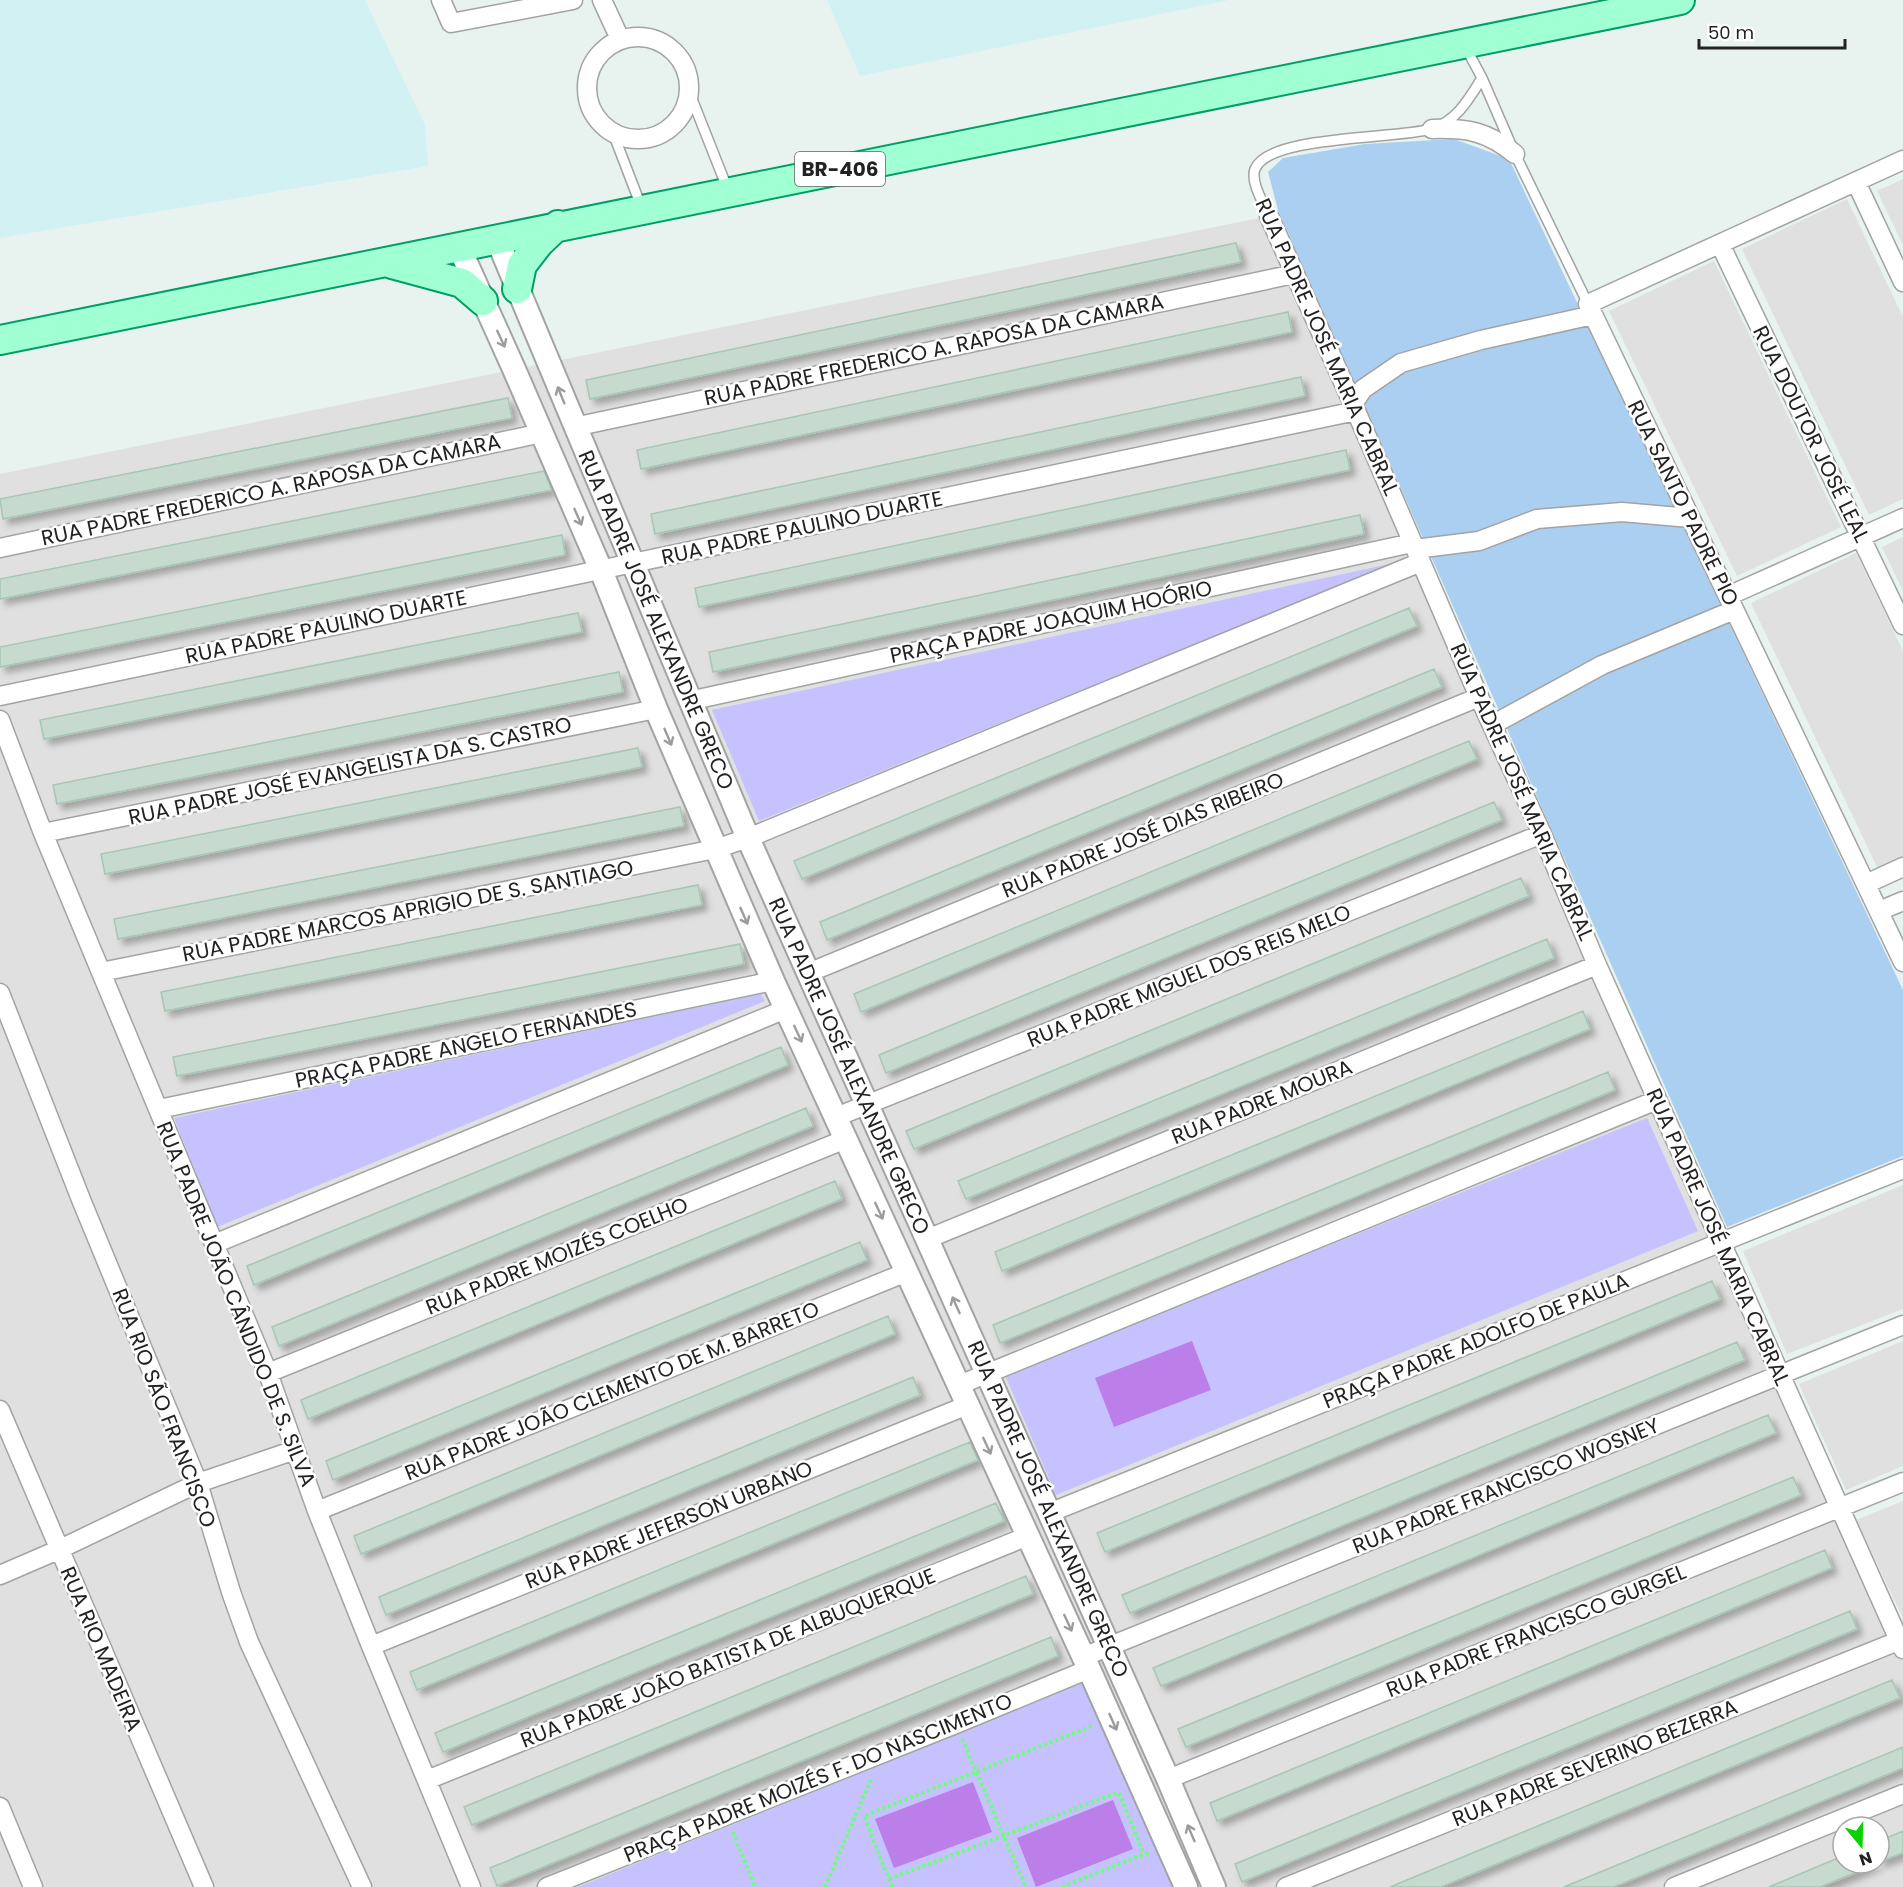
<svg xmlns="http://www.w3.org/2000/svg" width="1903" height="1887" viewBox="0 0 1903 1887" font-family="Poppins,sans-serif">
	<defs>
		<filter id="shadow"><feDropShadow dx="5.5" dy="5.5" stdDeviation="3" flood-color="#0004"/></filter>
	</defs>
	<rect width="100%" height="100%" fill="#e8f3ef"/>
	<path fill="#dfe0df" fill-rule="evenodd" d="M1903,179v66l-26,-54z
		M1847,199l56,118v182l-34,16 -127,-266z
		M1269,216l634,1433v238h-1903v-1413zM1843,1827h36v36h-36z
		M1714,261l127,266 -104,49 -128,-265z
		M1903,537v54l-21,-44z
		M1856,553l47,98v206l-25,12 -127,-266z
		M1903,1185v124l-116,45 -44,-103z
		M1903,1341v125l-57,24 -47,-106z
		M1903,1501v117l-47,-98z"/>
	<path fill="#d2f1f3" d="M0,0h365l60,125 3,41 -428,72z
		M827,0h402l-369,76z"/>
	<path fill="#aacff1" d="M1454,139l55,20 394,831v166l-176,71 -449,-1017 -10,-38 15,-14 82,-14z"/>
	<path fill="#c5c2ff" d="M1394,563l-635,258 -47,-111z
		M761,994l4,7 -548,226 -43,-109z
		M1647,1118l51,113 -642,264 -51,-120z
		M1083,1683l92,204h-597z"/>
	<path fill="#bc7fe9" d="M1192,1341l19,49 -97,37 -19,-49z
		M973,1782l19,50 -98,36 -19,-49z
		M1113,1800l20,49 -97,38 -19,-49z"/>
	<path fill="#c7dacf" stroke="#a8c6b4" stroke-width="1.5" filter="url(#shadow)" d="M1236,243l5,19 -651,137 -4,-19z
		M1288,312l4,20 -651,137 -4,-19z
		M1301,377l4,19 -650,138 -4,-20z
		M508,398l4,20 -509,101 -3,-20z
		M1346,450l4,20 -651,137 -4,-19z
		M544,471l8,19 -552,109v-20z
		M1360,515l4,19 -651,138 -4,-20z
		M562,535l3,20 -565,112v-20z
		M1409,608l8,18 -615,253 -8,-18z
		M578,613l4,19 -538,107 -4,-19z
		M1434,669l8,18 -615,253 -7,-18z
		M619,672l4,20 -566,112 -4,-19z
		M1469,741l8,18 -616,253 -7,-18z
		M638,748l4,19 -537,107 -4,-20z
		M1494,802l8,18 -616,253 -7,-18z
		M680,807l4,19 -566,113 -4,-20z
		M1521,878l8,18 -615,253 -8,-18z
		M698,885l4,20 -537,106 -4,-19z
		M1547,939l7,19 -588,241 -8,-18z
		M740,944l4,20 -567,112 -4,-19z
		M1583,1011l7,18 -588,242 -7,-19z
		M781,1047l7,18 -534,220 -7,-19z
		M1608,1072l7,18 -615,253 -7,-18z
		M806,1108l7,18 -534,220 -7,-19z
		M835,1181l7,18 -534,220 -7,-19z
		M860,1242l7,18 -534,220 -7,-19z
		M1712,1281l8,18 -615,253 -8,-19z
		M888,1316l7,18 -534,220 -7,-18z
		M1737,1342l8,18 -615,253 -8,-18z
		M913,1377l7,18 -534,220 -7,-18z
		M1768,1415l8,18 -615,253 -8,-18z
		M970,1442l8,18 -561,230 -7,-18z
		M1793,1477l8,18 -615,252 -8,-18z
		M996,1503l8,18 -561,231 -8,-19z
		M1825,1550l7,18 -615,253 -7,-18z
		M1026,1576l7,18 -561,231 -8,-18z
		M1850,1611l7,18 -615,253 -7,-18z
		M1051,1637l7,19 -561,230 -7,-18z
		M1892,1680l8,18 -54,22 -405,167h-51z
		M1903,1747v21l-289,119h-50z
		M1903,1831v22l-24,9v-21z
		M1838,1858l2,5 37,1 -57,23h-51z"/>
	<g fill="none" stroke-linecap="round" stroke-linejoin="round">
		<defs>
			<path id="service" d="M1466,48l16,30 33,76 73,150
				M690,94l38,96
				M613,133l28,73
				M1269,216c-5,-12 -19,-34 -14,-47 13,-34 143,-30 176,-40 25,-7 38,-30 51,-51"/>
			<path id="minor" d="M441,0l10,23 122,-23
				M602,0l18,39
				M587 88a51 51 0 1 1 102 0a51 51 0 1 1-102 0Z
				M1432,129c35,-1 55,2 83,25
				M1903,160l-315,144 315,658
				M1856,182l47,100
				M1269,216l87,195 123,286 63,137 55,131 306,684
				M1720,244l183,381
				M1353,404l10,-15 38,-26 80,-23 112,-25
				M574,427l720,-153
				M0,548l542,-115
				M1415,549l64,-8 58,-22 85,-7 68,6
				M1728,596l175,-78
				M0,696l1356,-285
				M689,701l723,-158
				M0,720l43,113 225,540 49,138 54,135 100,241
				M1492,725l110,-60 132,-55
				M43,833l613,-124
				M1866,884l37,-17
				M1879,911l24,-10
				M101,972l614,-123 33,-11 673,-276
				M808,973l671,-276
				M0,993l82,209 116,281 33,109 18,50 113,245
				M159,1109l614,-128
				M836,1117l706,-283
				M927,1239l670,-274
				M214,1244l572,-235
				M268,1373l578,-234
				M959,1385l698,-285
				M0,1410l204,477
				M317,1511l590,-239
				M1049,1513l854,-344
				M0,1575l58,-25 140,-67 97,-33
				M371,1646l597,-241
				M1083,1657l820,-332
				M1168,1779l735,-297
				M427,1780l601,-244
				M0,1807l33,80
				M547,1887l409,-163 133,-55
				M1286,1887l617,-248
				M1674,1887l229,-93"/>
			<path id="tertiary" d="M497,239l251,599 420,941 46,108
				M459,247l55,122 87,201 55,139 117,272 316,688 97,218"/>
			<path id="primary" d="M392,264l70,19 21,18
				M517,289l5,-24 17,-22 19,-18
				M0,340l1680,-340"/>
		</defs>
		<use href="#service" stroke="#a3a3a3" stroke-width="12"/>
		<use href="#minor" stroke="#a3a3a3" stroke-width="21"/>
		<use href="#tertiary" stroke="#a3a3a3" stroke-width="26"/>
		<use href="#primary" stroke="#009f65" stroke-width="32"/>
		<path stroke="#6cff76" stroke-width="4" stroke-dasharray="3 3" stroke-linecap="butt" d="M962,1739l64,148
			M1119,1793l25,61
			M733,1832l22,55
			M889,1879l230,-87
			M825,1887l47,-110
			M892,1887l-28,-71 228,-90
			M1062,1887l87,-35"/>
		<use href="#service" stroke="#fff" stroke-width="9"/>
		<use href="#minor" stroke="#fff" stroke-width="18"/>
		<use href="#tertiary" stroke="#fff" stroke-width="22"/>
		<use href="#primary" stroke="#a0ffd3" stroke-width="28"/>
	</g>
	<defs><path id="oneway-shaft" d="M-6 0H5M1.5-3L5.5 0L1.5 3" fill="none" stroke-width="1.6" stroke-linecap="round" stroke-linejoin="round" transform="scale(1.5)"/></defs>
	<g stroke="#9c9c9c">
		<use href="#oneway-shaft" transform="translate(501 339) rotate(65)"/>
		<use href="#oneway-shaft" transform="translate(561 395) rotate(-112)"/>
		<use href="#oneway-shaft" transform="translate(578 517) rotate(66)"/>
		<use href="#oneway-shaft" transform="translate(668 737) rotate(67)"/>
		<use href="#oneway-shaft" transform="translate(744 916) rotate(66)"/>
		<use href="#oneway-shaft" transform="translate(798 1034) rotate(65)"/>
		<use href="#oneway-shaft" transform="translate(879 1211) rotate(65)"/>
		<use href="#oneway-shaft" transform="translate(956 1305) rotate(-114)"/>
		<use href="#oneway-shaft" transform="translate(987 1446) rotate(65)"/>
		<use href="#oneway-shaft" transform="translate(1068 1623) rotate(65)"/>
		<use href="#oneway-shaft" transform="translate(1113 1722) rotate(66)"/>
		<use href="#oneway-shaft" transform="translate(1191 1833) rotate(-113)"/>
	</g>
	<g text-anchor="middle" stroke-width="5" stroke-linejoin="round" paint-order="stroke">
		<rect fill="#fff" stroke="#646464" stroke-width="1.5" x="795" y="152" width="90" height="34" rx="4.5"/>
		<g font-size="20" font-weight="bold" fill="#222">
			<text x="840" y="176">BR-406</text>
		</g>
		<g font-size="21" fill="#222" stroke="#fff">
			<text transform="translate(1327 347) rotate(66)" y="7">RUA PADRE JOSÉ MARIA CABRAL</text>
			<text transform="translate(934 350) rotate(-12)" y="7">RUA PADRE FREDERICO A. RAPOSA DA CAMARA</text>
			<text transform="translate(1811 434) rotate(64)" y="7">RUA DOUTOR JOSÉ LEAL</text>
			<text transform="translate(271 490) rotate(-12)" y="7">RUA PADRE FREDERICO A. RAPOSA DA CAMARA</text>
			<text transform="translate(1683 503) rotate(64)" y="7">RUA SANTO PADRE PIO</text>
			<text transform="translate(802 528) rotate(-12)" y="7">RUA PADRE PAULINO DUARTE</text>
			<text transform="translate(656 620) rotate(67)" y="7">RUA PADRE JOSÉ ALEXANDRE GRECO</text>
			<text transform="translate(1051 622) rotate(-12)" y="7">PRAÇA PADRE JOAQUIM HOÓRIO</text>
			<text transform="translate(326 627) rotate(-12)" y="7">RUA PADRE PAULINO DUARTE</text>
			<text transform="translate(350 771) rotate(-12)" y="7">RUA PADRE JOSÉ EVANGELISTA DA S. CASTRO</text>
			<text transform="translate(1522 792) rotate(66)" y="7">RUA PADRE JOSÉ MARIA CABRAL</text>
			<text transform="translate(1143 835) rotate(-22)" y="7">RUA PADRE JOSÉ DIAS RIBEIRO</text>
			<text transform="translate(408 911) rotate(-11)" y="7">RUA PADRE MARCOS APRIGIO DE S. SANTIAGO</text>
			<text transform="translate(1189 976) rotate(-22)" y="7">RUA PADRE MIGUEL DOS REIS MELO</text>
			<text transform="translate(466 1045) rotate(-12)" y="7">PRAÇA PADRE ANGELO FERNANDES</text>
			<text transform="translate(849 1066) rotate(66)" y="7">RUA PADRE JOSÉ ALEXANDRE GRECO</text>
			<text transform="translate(1262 1102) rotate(-22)" y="7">RUA PADRE MOURA</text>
			<text transform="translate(1718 1237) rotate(66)" y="7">RUA PADRE JOSÉ MARIA CABRAL</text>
			<text transform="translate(557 1256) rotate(-22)" y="7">RUA PADRE MOIZÉS COELHO</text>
			<text transform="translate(236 1304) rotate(68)" y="7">RUA PADRE JOÃO CÂNDIDO DE S. SILVA</text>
			<text transform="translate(1476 1341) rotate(-22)" y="7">PRAÇA PADRE ADOLFO DE PAULA</text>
			<text transform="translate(612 1391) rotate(-22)" y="7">RUA PADRE JOÃO CLEMENTO DE M. BARRETO</text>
			<text transform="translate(164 1408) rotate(69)" y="7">RUA RIO SÃO FRANCISCO</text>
			<text transform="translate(1506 1486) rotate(-22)" y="7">RUA PADRE FRANCISCO WOSNEY</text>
			<text transform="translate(1048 1509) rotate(66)" y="7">RUA PADRE JOSÉ ALEXANDRE GRECO</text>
			<text transform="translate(669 1525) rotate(-22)" y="7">RUA PADRE JEFERSON URBANO</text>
			<text transform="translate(1536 1631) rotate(-22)" y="7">RUA PADRE FRANCISCO GURGEL</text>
			<text transform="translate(101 1649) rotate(67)" y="7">RUA RIO MADEIRA</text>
			<text transform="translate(728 1658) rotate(-22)" y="7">RUA PADRE JOÃO BATISTA DE ALBUQUERQUE</text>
			<text transform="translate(1595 1763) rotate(-22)" y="7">RUA PADRE SEVERINO BEZERRA</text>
			<text transform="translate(818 1778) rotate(-22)" y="7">PRAÇA PADRE MOIZÉS F. DO NASCIMENTO</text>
		</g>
	</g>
	<g transform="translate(1861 1845) rotate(161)"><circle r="28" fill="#ffffff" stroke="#a7a7a7" stroke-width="1.5"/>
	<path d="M0-4.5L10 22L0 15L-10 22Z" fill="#08d300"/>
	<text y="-9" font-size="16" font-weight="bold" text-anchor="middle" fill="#222222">N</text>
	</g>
	<path d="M1699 39v9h146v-9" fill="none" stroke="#222222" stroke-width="3"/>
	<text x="1708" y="39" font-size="18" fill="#222222" stroke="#ffffff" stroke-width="4.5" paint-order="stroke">50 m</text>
</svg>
